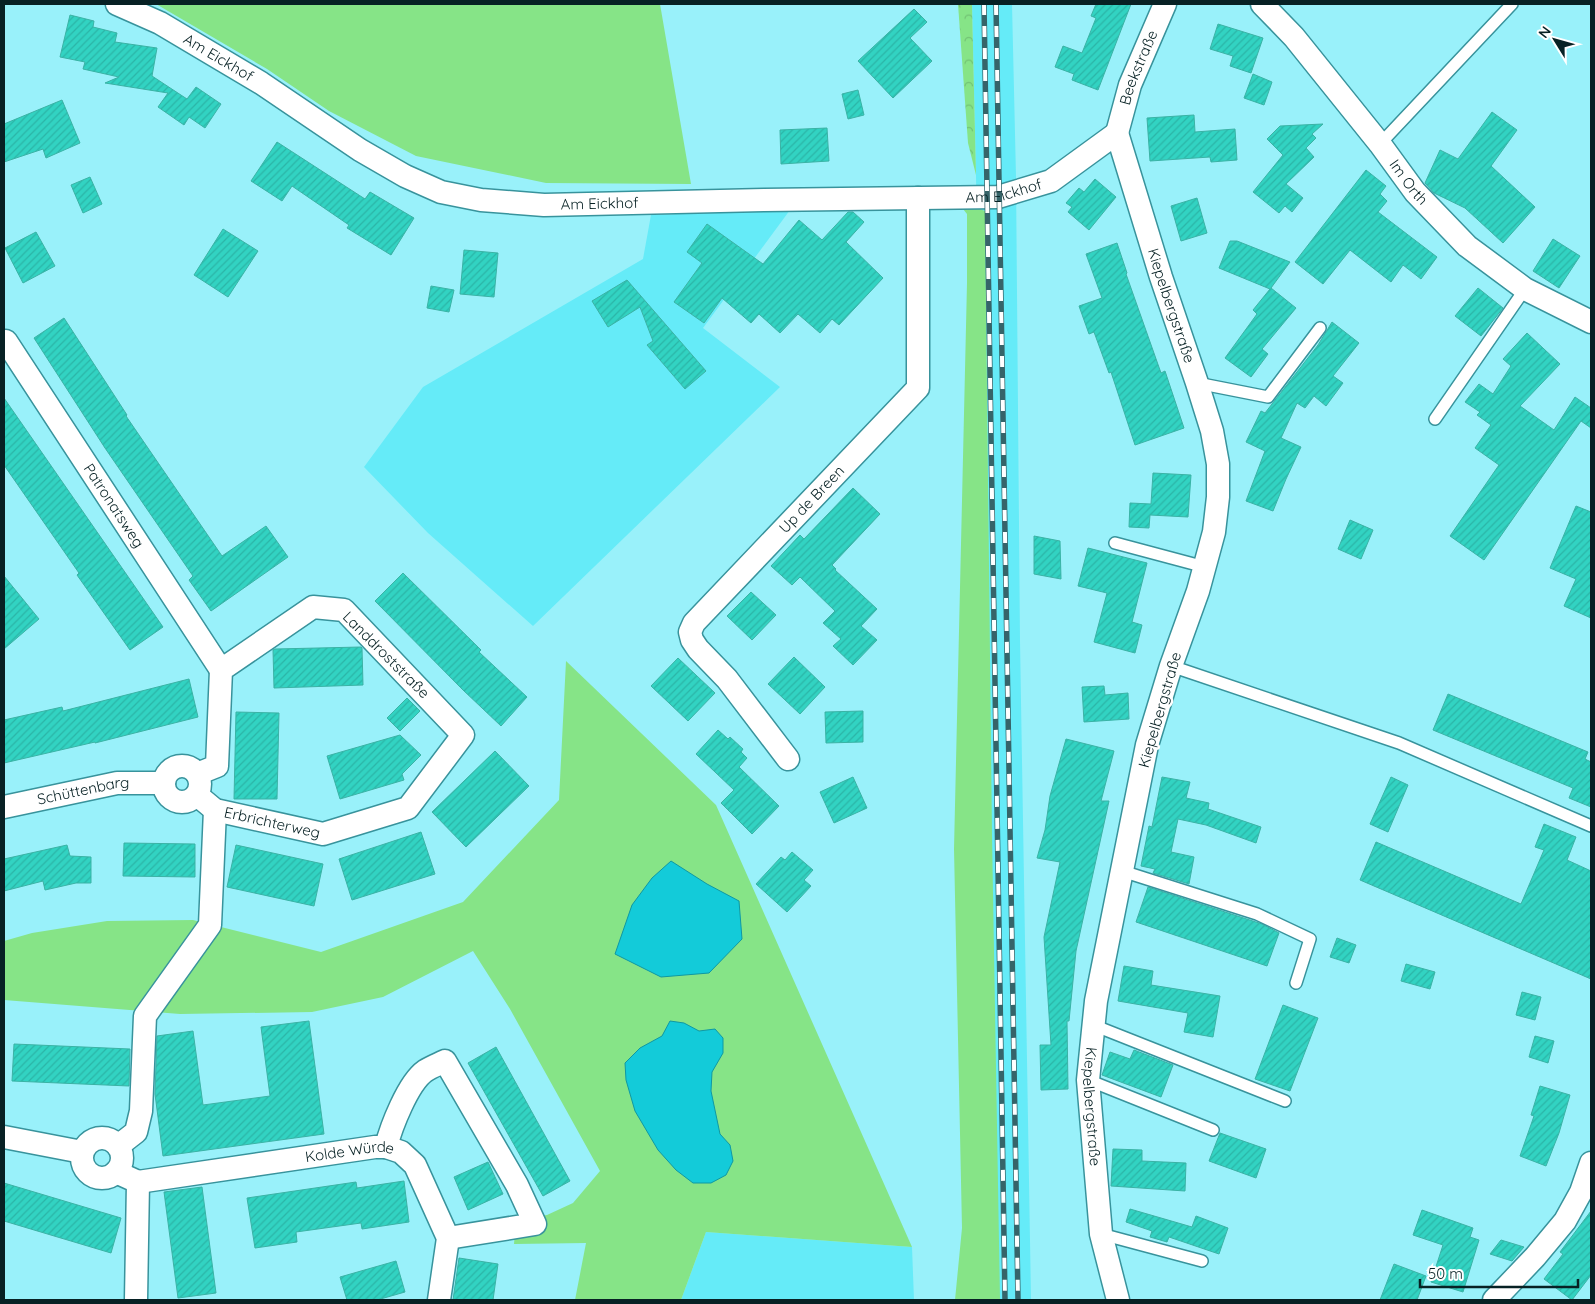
<svg xmlns="http://www.w3.org/2000/svg" width="1595" height="1304" viewBox="0 0 1595 1304" font-family="Quicksand,sans-serif">
	<defs>
		<pattern id="forest-crowns" width="20" height="18" patternUnits="userSpaceOnUse" patternTransform="scale(1.25)"><rect width="20" height="18" fill="#86e487"/><path d="M2 6a3 3 0 1 1 6 0M12 15a3 3 0 1 1 6 0" fill="none" stroke="#72c374"/></pattern>
		<pattern id="building-hatch" width="6" height="6" patternUnits="userSpaceOnUse" patternTransform="scale(1.25)"><rect width="6" height="6" fill="#32d3c2"/><path d="M-1 1l2-2M0 6l6-6M5 7l2-2" fill="none" stroke="#2bb5a7"/></pattern>
	</defs>
	<rect width="100%" height="100%" fill="#99f1fa"/>
	<path fill="#65ebf8" d="M972,4h40l4,173 4,464 11,659h-39l-16,-1125z
		M790,210l-87,118 77,59 -247,239 -105,-93 -64,-66 59,-80 220,-128 8,-44z
		M706,1232l206,15 2,53h-233z"/>
	<path fill="#86e487" d="M156,4h504l31,180 -145,-1 -130,-27 -87,-45 -62,-42z
		M974,207l11,4 7,624 8,465h-45l7,-72 -8,-379 13,-566v-69l-4,-5z
		M566,661l150,144 196,442 -206,-15 -25,68h-106l11,-57 -72,1 2,-25 31,-4 26,-12 27,-32 -90,-162 -37,-58 -90,46 -71,15 -132,2 -176,-14v-59l28,-8 75,-12 86,-1 128,32 142,-50 96,-102z"/>
	<path fill="url(#forest-crowns)" d="M958,4h14l4,171 -8,-32z"/>
	<path fill="#13cbd9" stroke="#0f98a3" d="M671,861l36,23 32,17 3,38 -33,34 -48,4 -46,-23 17,-49 20,-27z
		M670,1021l14,2 15,8 16,-2 8,9v15l-11,19 -1,19 9,43 10,11 3,16 -7,14 -15,8h-18l-17,-13 -18,-20 -23,-39 -9,-31 -1,-17 15,-15 22,-12z"/>
	<path fill="url(#building-hatch)" stroke="#3ab3a5" d="M1096,4h35l-33,86 -26,-10 2,-6 -19,-7 8,-21 19,7 14,-35 -5,-2z
		M914,9l13,13 -17,16 22,23 -39,37 -35,-37z
		M70,15l24,6 -1,6 24,6 -2,9 42,6 -5,28 35,23 9,-12 25,17 -16,24 -16,-11 -5,8 -26,-18 10,-14 -63,-10 14,-6 -36,-8 2,-7 -25,-5z
		M1218,24l45,14 -12,35 -21,-7 3,-10 -23,-7z
		M1253,74l19,8 -8,23 -20,-7z
		M858,90l6,25 -16,4 -6,-25z
		M62,100l18,43 -34,15 -3,-9 -39,13v-38z
		M1492,112l25,18 -26,36 44,41 -32,36 -38,-35 -31,-15 -9,-10 15,-33 18,9z
		M1194,115l1,17 40,-3 2,31 -26,2 -1,-5 -60,4 -3,-43z
		M1323,124l-11,10 4,4 -10,10 8,9 -28,27 17,14 -11,14 -7,-6 -6,7 -26,-21 30,-37 -16,-16 13,-13z
		M827,128l2,33 -48,3 -1,-34z
		M277,142l88,57 5,-7 44,26 -23,37 -44,-27 2,-3 -57,-39 -10,15 -31,-20z
		M1366,170l20,16 -6,8 7,7 -9,11 59,45 -16,22 -18,-14 -12,17 -41,-32 -27,34 -28,-22z
		M90,177l12,27 -19,9 -12,-28z
		M1095,179l21,18 -27,33 -21,-18 4,-5 -6,-4 13,-15 5,4z
		M1197,198l10,35 -26,8 -10,-35z
		M848,212h5l11,10 -18,20 37,36 -44,47 -7,-6 -12,14 -22,-19 -18,19 -21,-19 -8,9 -29,-25 -18,25 -30,-21 28,-39 -15,-11 20,-28 56,40 36,-44 23,20z
		M223,229l35,22 -30,46 -34,-22z
		M36,232l19,34 -32,17 -18,-35z
		M1553,239l27,17 -21,32 -26,-17z
		M1230,241h7l53,21 -19,26 25,20 -34,41 6,5 -17,23 -26,-19 32,-44 -4,-4 17,-21 -51,-21z
		M1117,243l10,30 -1,1 35,99 4,-2 19,57 -49,17 -24,-73 -2,1 -15,-41 -5,2 -10,-28 23,-8 -16,-44z
		M464,250l34,3 -4,44 -34,-3z
		M627,280l79,91 -21,18 -38,-44 6,-4 -13,-34 -32,20 -16,-26z
		M431,286l23,4 -5,22 -22,-4z
		M1478,288l25,20 -22,28 -26,-20z
		M64,318l63,97 -1,1 96,140 44,-30 22,31 -77,54 -22,-31 4,-4 -88,-128 -71,-110z
		M1332,322l27,21 -26,33 10,7 -17,23 -12,-10 -9,12 -8,-5 -16,35 20,9 -15,32 -13,32 -27,-10 19,-50 -19,-9 15,-31 4,2 53,-68z
		M1527,333l33,31 -40,42 34,24 21,-33 16,11v20l-10,-7 -97,139 -34,-24 49,-71 -24,-17 16,-23 -14,-10 3,-3 -15,-10 14,-18 14,10 18,-28 -8,-7z
		M4,398l159,229 -33,23 -53,-75 2,-2 -75,-108z
		M1153,473l38,2 -3,42 -38,-2 -1,13 -20,-1 1,-24 21,1z
		M853,488l27,26 -48,51 4,4 -1,1 42,39 -16,17 16,14 -24,25 -20,-19 8,-7 -18,-16 12,-12 -35,-34 -8,8 -21,-19 29,-31 4,4z
		M1576,506l15,6v106l-27,-12 12,-27 -26,-11z
		M1350,520l23,10 -12,29 -23,-10z
		M1034,536l26,5 1,38 -27,-5z
		M1088,548l59,15 -15,59 10,3 -7,28 -41,-11 13,-49 -29,-7z
		M403,573l78,77 -2,2 48,45 -26,29 -38,-36 -88,-89z
		M4,576l35,43 -35,30z
		M751,592l25,23 -24,25 -25,-24z
		M361,647l1,1 1,37 -89,3 -1,-38 2,-1z
		M794,657l31,30 -25,27 -32,-30z
		M678,658l37,35 -27,28 -37,-35z
		M189,679l9,38 -103,26v-1l-91,21v-43l58,-13 1,4z
		M1104,686l1,9 23,-2 1,26 -45,3 -2,-35z
		M1448,694l140,58 -3,7 6,3v45l-22,-9 4,-10 -140,-58z
		M407,698l13,13 -20,20 -13,-13z
		M863,711v31l-37,1 -1,-31z
		M236,712l43,1 -2,86h-43z
		M718,730l10,9 2,-2 13,12 -2,3 6,6 -8,9 40,39 -27,28 -31,-31 13,-13 -38,-36z
		M400,735l21,20 -19,19 2,6 -64,19 -13,-43z
		M1066,739l48,12 -13,50h8l-33,150 -7,70h-2l1,68 -27,1 -1,-45h11l-7,-108 16,-75 -23,-4 8,-28 5,-34z
		M495,751l34,35 -63,61 -34,-35z
		M853,777l14,31 -33,15 -14,-31z
		M1162,777l28,5 -4,16 23,5 -1,6 53,18 -5,16 -50,-18 -28,-6 -7,33 23,5 -5,27 -36,-11 2,-4 -14,-3 8,-40 3,1z
		M1391,777l17,8 -20,47 -18,-8z
		M1544,824l32,13 -9,23 24,11v108l-231,-99 16,-38 145,62 23,-54 -9,-3z
		M421,832l14,42 -83,26 -13,-41z
		M124,843l71,1v33l-72,-1z
		M67,845l3,11 21,1v26h-15l-31,7 -2,-9 -39,10v-32z
		M236,845l87,19 -9,42 -87,-19z
		M792,852l21,18 -9,10 7,6 -24,26 -31,-28 25,-27 4,3z
		M1148,887l114,37 17,9 -12,33 -131,-44z
		M1337,938l19,7 -7,18 -19,-6z
		M1406,964l29,8 -5,17 -29,-8z
		M1124,966l29,5 -2,14 69,11 -7,41 -29,-5 4,-19 -70,-12z
		M1522,992l19,5 -6,23 -19,-5z
		M1283,1005l35,13 -28,73 -35,-12z
		M309,1021l15,113 -161,22 -8,-62 2,-58 36,-5 10,74 67,-9 -9,-69z
		M1535,1036l19,5 -6,22 -19,-6z
		M14,1044l116,5 -1,37 -117,-5z
		M496,1047l74,134 -27,15 -75,-133z
		M1134,1050l39,15 -12,32 -59,-22 8,-23 20,7z
		M1540,1086l30,9 -11,38 -13,33 -26,-10 14,-40 -3,-1z
		M1220,1133l46,16 -10,29 -47,-17z
		M1113,1149l29,1v11l44,2 -1,28 -74,-5z
		M488,1162l15,32 -35,16 -14,-33z
		M404,1181l5,41 -47,7 -1,-6 -65,9 1,10 -42,6 -8,-50 109,-16 1,6z
		M4,1183l117,35 -10,35 -107,-32z
		M202,1187l14,106 -38,5 -14,-106z
		M1130,1209l62,18 4,-11 32,12 -9,26 -50,-17 -2,5 -17,-5 2,-6 -26,-9z
		M1422,1210l51,18 -3,9 9,3 -16,52 -32,-10 12,-37 -30,-10z
		M1591,1211v64l-19,25 -28,-21 19,-25 -3,-2z
		M1501,1240l23,7 -12,14 -22,-7z
		M459,1258l39,6 -5,36h-40z
		M396,1261l9,31 -28,8h-30l-7,-23z
		M1394,1264l32,12 -9,24h-37z"/>
	<g fill="none" stroke-linecap="round" stroke-linejoin="round">
		<defs>
			<path id="lane" d="M1380,144l132,-140
				M1197,383l71,14 52,-69
				M1435,419l90,-130
				M1115,543l90,24
				M1171,666l228,77 192,83
				M1122,871l135,43 53,25 -14,44
				M1093,1025l192,76
				M1088,1080l125,50
				M1101,1234l101,27"/>
			<g id="street">
				<path id="s1" d="M117,4l43,19 101,60 99,67 45,26 36,16 40,8 63,5 220,-5 234,-3 53,-16 66,-48"/>
				<path id="s2" d="M1262,4l32,33 86,107 35,48 52,54 58,43 66,33"/>
				<path id="s3" d="M1117,133l44,144 36,106 15,48 6,33v33l-4,35 -16,59 -27,75 -24,79 -51,256 -8,79 13,154 17,66"/>
				<path id="s4" d="M1117,133l13,-48 35,-81"/>
				<path id="s5" d="M4,342l2,-1 215,329"/>
				<path id="s6" d="M788,759l-61,-80 -29,-30 -6,-9 -2,-8 4,-9 224,-235v-190"/>
				<circle cx="182" cy="784" r="18"/>
				<path id="s7" d="M197,795l18,15 108,24 85,-26 55,-73 -119,-125 -31,-3 -92,63 -4,96 -20,8"/>
				<path id="s8" d="M4,807l113,-24h47"/>
				<path d="M4,1137l78,15"/>
				<circle cx="102" cy="1158" r="20"/>
				<path d="M118,1146l18,-14 5,-21 4,-95 65,-91 5,-115"/>
				<path d="M386,1147c5,-20 22,-64 39,-76 6,-4 14,-7 20,-10l72,124 18,39 -87,14"/>
				<path d="M116,1172l22,10 -2,118"/>
				<path id="s9" d="M138,1182l237,-35h11l15,5 14,13 33,73 -9,62"/>
				<path d="M1494,1300l41,-43 30,-36 16,-29 10,-29"/>
			</g>
		</defs>
		<use href="#lane" stroke="#38939c" stroke-width="14"/>
		<use href="#street" stroke="#38939c" stroke-width="25"/>
		<use href="#lane" stroke="#fff" stroke-width="11"/>
		<use href="#street" stroke="#fff" stroke-width="22"/>
		<defs>
			<path id="rail" d="M984,4l21,1296
				M996,4l22,1296"/>
		</defs>
		<use href="#rail" stroke="#366469" stroke-width="5.5"/>
		<use href="#rail" stroke="#fff" stroke-width="4" stroke-dasharray="11" stroke-linecap="butt"/>
	</g>
	<g text-anchor="middle" stroke-width="5" stroke-linejoin="round" paint-order="stroke">
		<g font-size="15" fill="#072124" stroke="#fff">
			<text dy="5" stroke="none"><textPath href="#s1" startOffset="115">Am Eickhof</textPath></text>
			<text dy="5" stroke="none"><textPath href="#s4" startOffset="69">Beekstraße</textPath></text>
			<text dy="5" stroke="none"><textPath href="#s2" startOffset="231">Im Orth</textPath></text>
			<text dy="5" stroke="none"><textPath href="#s1" startOffset="940">Am Eickhof</textPath></text>
			<text dy="5" stroke="none"><textPath href="#s1" startOffset="535">Am Eickhof</textPath></text>
			<text dy="5" stroke="none"><textPath href="#s3" startOffset="181">Kiepelbergstraße</textPath></text>
			<text dy="5" stroke="none"><textPath href="#s6" startOffset="342">Up de Breen</textPath></text>
			<text dy="5" stroke="none"><textPath href="#s5" startOffset="199">Patronatsweg</textPath></text>
			<text transform="translate(386 655) rotate(45)" y="5">Landdroststraße</text>
			<text transform="translate(1160 710) rotate(-74)" y="5">Kiepelbergstraße</text>
			<text dy="5" stroke="none"><textPath href="#s8" startOffset="81">Schüttenbarg</textPath></text>
			<text dy="5" stroke="none"><textPath href="#s7" startOffset="82">Erbrichterweg</textPath></text>
			<text dy="5" stroke="none"><textPath href="#s3" startOffset="1005">Kiepelbergstraße</textPath></text>
			<text dy="5" stroke="none"><textPath href="#s9" startOffset="214">Kolde Würde</textPath></text>
		</g>
	</g>
	<rect width="1595" height="1304" fill="none" stroke="#072124" stroke-width="10"/>
	<g transform="translate(1555 40) rotate(307)" stroke="#ffffff" stroke-width="4" paint-order="stroke">
	<path d="M0-4L9 19L0 12L-9 19Z" fill="#072124"/>
	<text y="-8" font-size="14" font-weight="bold" text-anchor="middle" fill="#072124">N</text>
	</g>
	<path d="M1420 1279v8h158v-8" fill="none" stroke="#072124" stroke-width="2.5"/>
	<text x="1428" y="1279" font-size="15" fill="#072124" stroke="#ffffff" stroke-width="4" paint-order="stroke">50 m</text>
</svg>
